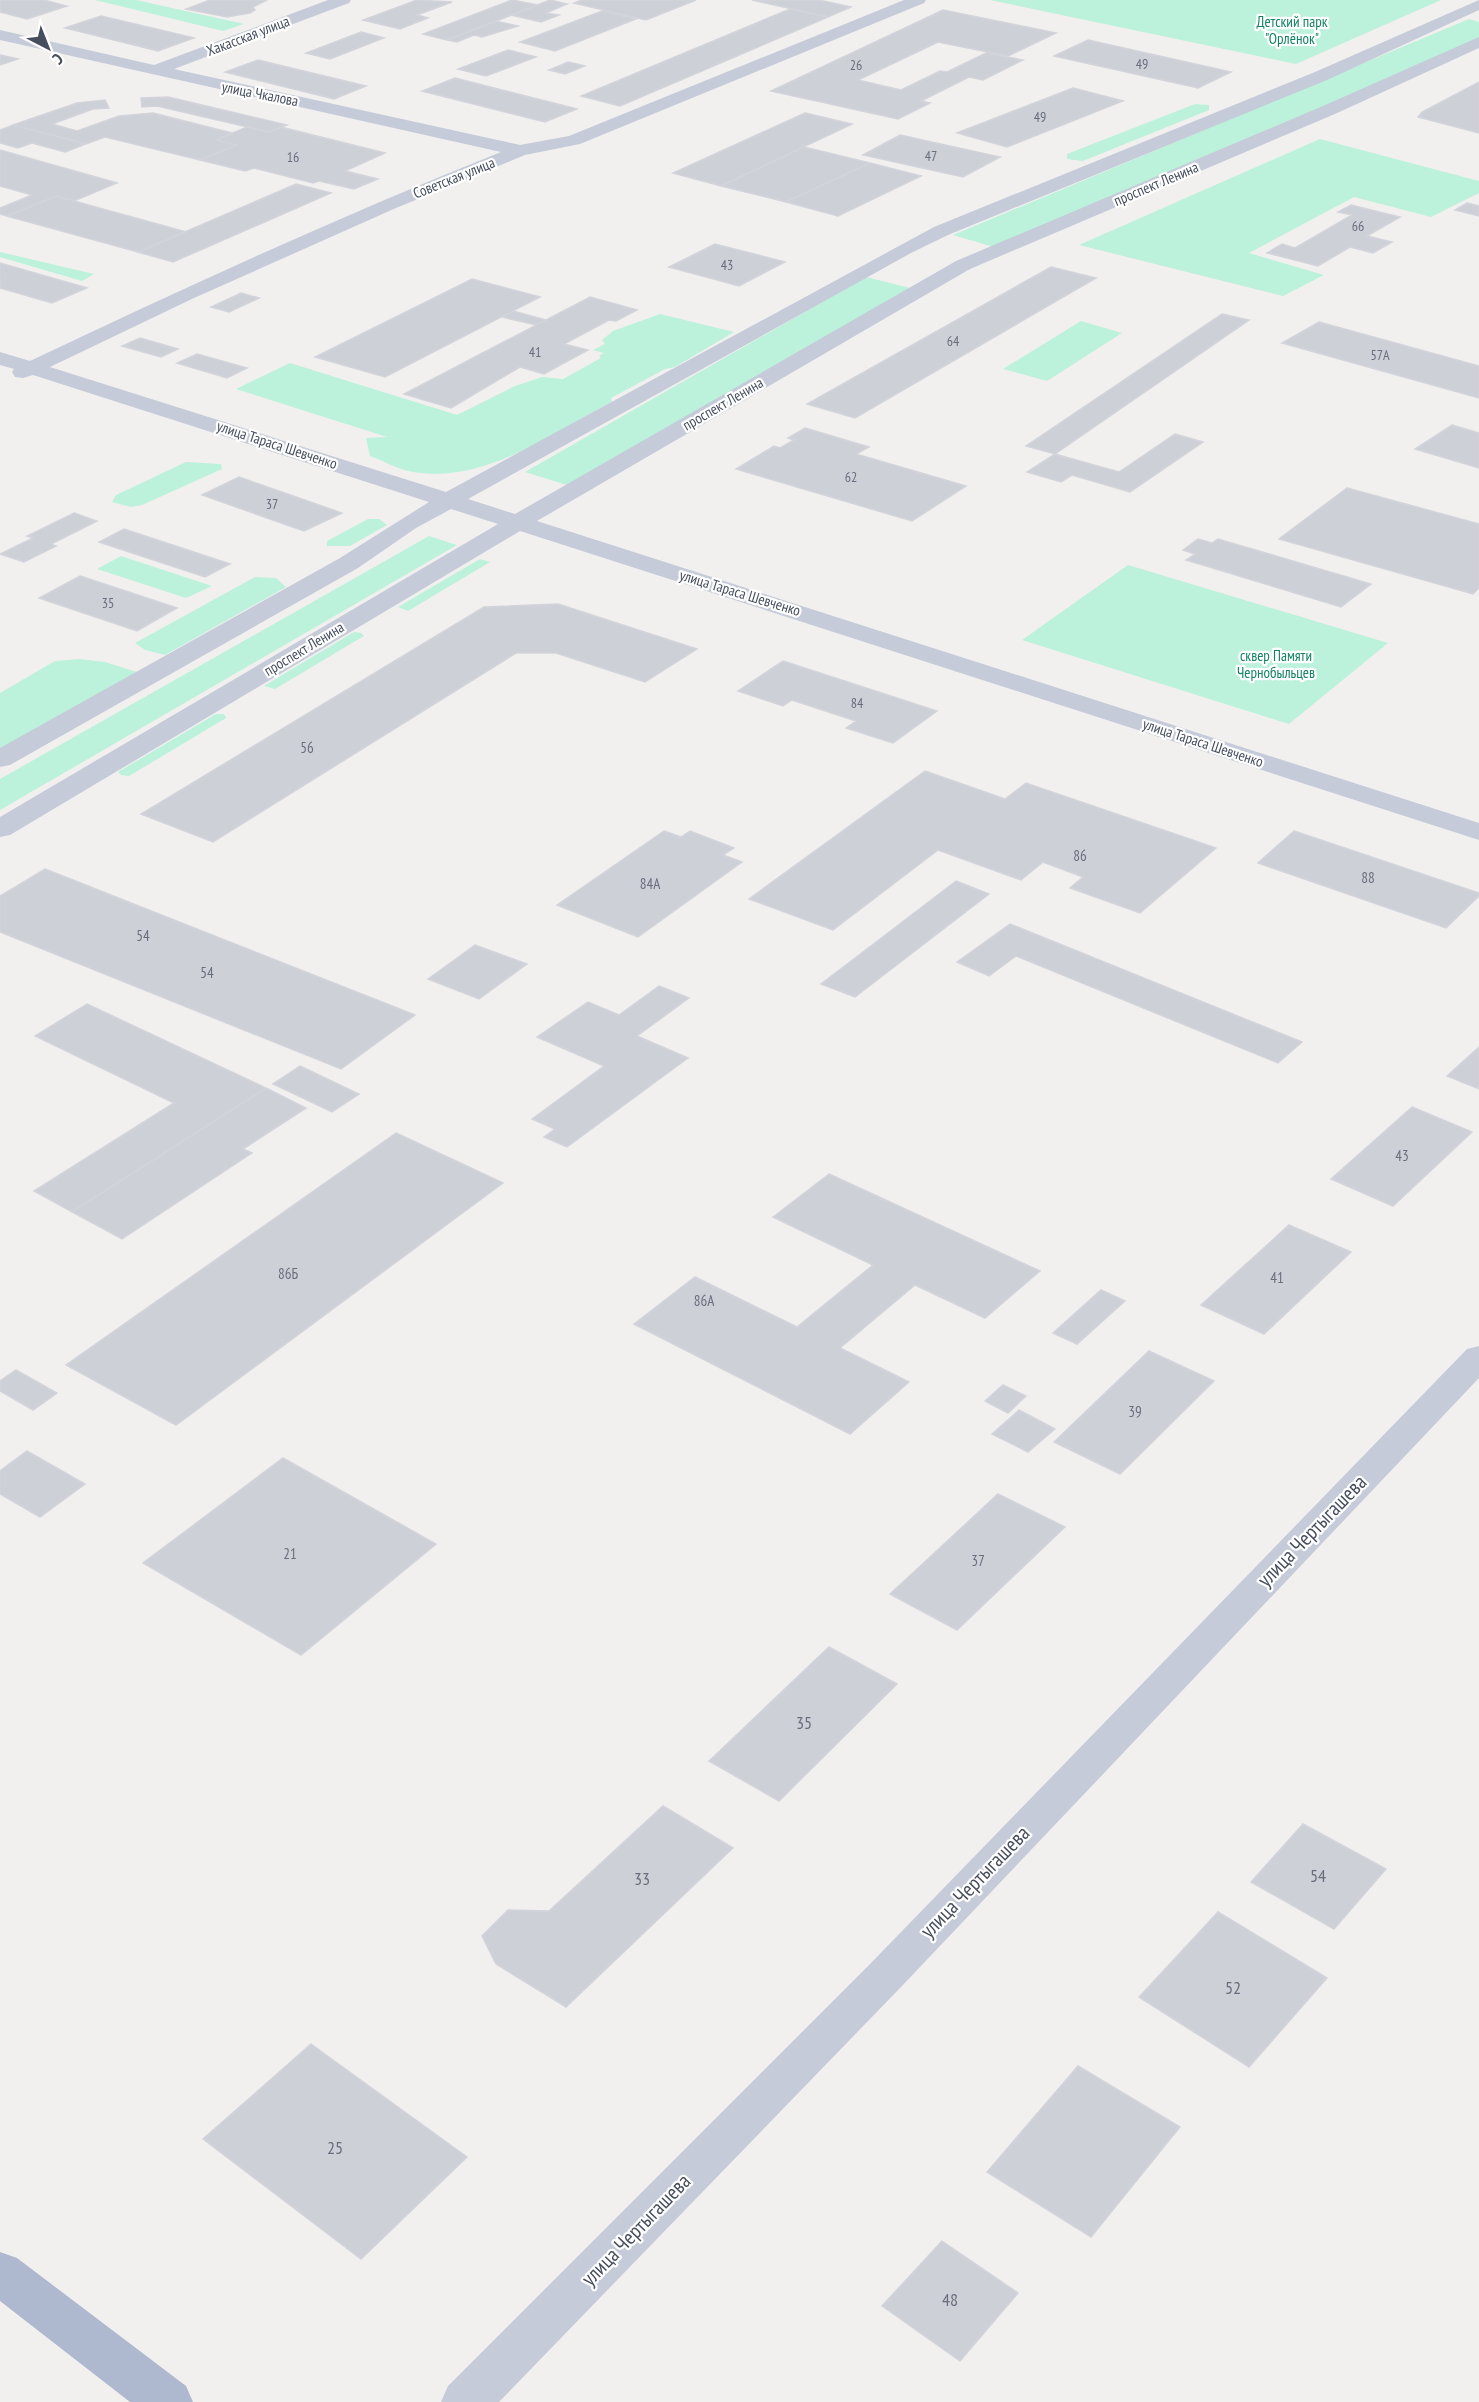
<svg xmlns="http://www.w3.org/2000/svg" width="1479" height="2402" viewBox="0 0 1479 2402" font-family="'PT Sans Narrow',sans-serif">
	<rect width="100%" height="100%" fill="#f2f0ef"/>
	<path fill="#bcf1db" d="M95,0h41l108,24 -21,7z
		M990,0h451l-145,64z
		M1469,19l10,3v18l-482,208 -44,-13z
		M1195,104l14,1v5l-126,51 -16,-2v-5z
		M1320,139l159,42v12l-48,24 -77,-20 -105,56 75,22 -41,21 -204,-51z
		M0,252l94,22 -12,7 -82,-24z
		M866,277l44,11 -343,197 -42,-13z
		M660,314l74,18 -59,35 -10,2 -54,29 1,4c-61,31 -126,82 -199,70 -14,-2 -29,-11 -43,-16l-4,-18 21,-1 -151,-48 54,-26 167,52 58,-29 27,-9 21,2 38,-21 -2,-2 5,-3 -11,-3 12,-6 -3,-4 11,-9z
		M1081,321l41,12 -75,48 -44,-12z
		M186,462l35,2 1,5 -80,36 -11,2 -19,-5 4,-7z
		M368,519h11l8,6 -37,21h-23v-5z
		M429,536l28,9 -457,265v-31z
		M121,556l91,30 -26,12 -89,-29z
		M480,559l10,3 -82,49 -10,-4z
		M1128,565l260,78 -99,81 -267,-84z
		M255,577l21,1 10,9 -121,68 -20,-5 -10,-7z
		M354,632l7,1 3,3 -89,53 -11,-3z
		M79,659l26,3 35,11 -140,78v-58l55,-32z
		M216,714h8l2,4 -97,58 -8,-1 -3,-3z"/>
	<path fill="#ced0d7" stroke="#d3d4db" stroke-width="1.5" d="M0,0h44l23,6 -40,13 -27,-7z
		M210,0h57l-14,7 2,3 -5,3 -23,4 -41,-8z
		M417,0l35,2 -35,13 11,3 -28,11 -37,-9z
		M512,0l26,5 -91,35 -24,-6z
		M550,0l17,4 -21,9 13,2 -18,7 -30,-7z
		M582,0h114l-50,20 -72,-17z
		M752,0h67l32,7 -23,10z
		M790,9l38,8 -208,89 -39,-10z
		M943,10l113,23 -48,23 -70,-14 -80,38 43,10 39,-19 7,1 39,-19 37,7 -40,20 -14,-3 -48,24 9,2 -32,16 -127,-28z
		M602,11l34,8 -81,32 -35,-9z
		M101,16l93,22 -36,13 -93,-23z
		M495,21l23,5 -36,11 -8,-2 -17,7 -10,-2z
		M361,32l23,6 -54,21 -24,-6z
		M1088,40l143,32 -33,16 -144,-32z
		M508,50l28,7 -50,19 -28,-7z
		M0,55l18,4 -18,6z
		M258,60l108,26 -32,13 -109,-27z
		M568,62l17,4 -20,8 -16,-4z
		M455,78l122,31 -32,13 -123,-31z
		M1479,82v51l-61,-16 4,-5z
		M1073,88l50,13 -116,46 -50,-14z
		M168,97l119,28 -18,7 -112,-26 -15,1 -1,-9z
		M105,100l4,8 -16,1 -41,15 25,7 42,-15 34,-3 79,20 -16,7 21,5 -37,15 -95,-23 -19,7 -73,-19 64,-22z
		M805,113l47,11 -131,62 -48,-13z
		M13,125l73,19 -21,8 -33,-9 -14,5 -18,-5v-13z
		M247,127l22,5 12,-5 104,26 -40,18 33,8 -24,10 -35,-8 -6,2 -59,-15 -9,3 -45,-11 37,-15 -21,-5z
		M900,135l100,22 -37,20 -100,-22z
		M804,147l66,16 -84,39 -65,-16z
		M0,150l117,33 -43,18 -18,-5 -49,20 -7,-2v-6l32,-13 -32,-9z
		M870,163l51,13 -83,40 -52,-14z
		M296,184l35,9 -158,69 -35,-10z
		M56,196l18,5 112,31 -48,20 -131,-36z
		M1467,203l12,3v10l-24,-6z
		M1351,205l49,12 -33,19 25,6 -19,11 -23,-6 -32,19 -51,-13 15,-9 13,4 57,-33 -14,-3z
		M715,244l70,18 -46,24 -70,-19z
		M0,263l87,25 -35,15 -52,-15z
		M1051,267l45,11 -241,140 -48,-14z
		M472,279l68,18 -155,80 -70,-20z
		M241,293l18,5 -30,14 -18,-5z
		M590,297l47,13 -21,11 -7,-1 -45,24 24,6 -44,24 -24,-7 -69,41 -47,-14z
		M513,311l33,9 -10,5 -34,-8z
		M1222,314l27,6 -194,134 -29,-8z
		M1319,322l160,44v32l-197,-55z
		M140,338l38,11 -17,8 -39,-11z
		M197,354l50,14 -20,10 -50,-15z
		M1452,425l27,8v35l-64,-19z
		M805,428l64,19 -13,7 110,32 -54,35 -176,-52 38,-23 6,2 14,-8 -6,-2z
		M1175,434l28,8 -73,50 -58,-17 -11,7 -34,-10 28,-18 64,18z
		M239,477l103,36 -38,18 -102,-36z
		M1347,488l132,36v64l-6,6 -194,-55z
		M74,513l23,8 -46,23 5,2 -32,16 -24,-8 33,-16 -6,-2z
		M124,529l106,35 -25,13 -106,-35z
		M1198,539l14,4 6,-4 153,45 -30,23 -155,-47 9,-6 -12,-4z
		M80,576l97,32 -40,23 -98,-33z
		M558,604l139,45 -52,33 -89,-29h-40l-303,189 -72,-28 343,-207z
		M783,661l154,50 -44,32 -47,-15 10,-7 -64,-21 -9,6 -45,-15z
		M925,771l80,28 21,-16 190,65 -76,65 -70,-25 13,-11 -40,-15 -22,18 -83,-30 -105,80 -84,-31z
		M664,831l17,6 9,-6 44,17 -11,7 19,7 -104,75 -81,-32z
		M1294,831l185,62v3l-33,32 -188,-65z
		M45,869l370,146 -74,54 -341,-137v-36z
		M956,881l33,13 -134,103 -34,-13z
		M1010,924l292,118 -24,21 -262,-107 -27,20 -32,-14z
		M475,945l52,19 -48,35 -51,-20z
		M659,986l30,12 -52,38 51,22 -121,89 -23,-10 11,-8 -23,-10 72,-53 -67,-29 51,-35 31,13z
		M87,1004l179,84 -194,124 -38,-21 140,-88 -139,-67z
		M1479,1047v42l-32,-13z
		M300,1066l59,28 -27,18 -59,-28z
		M266,1088l40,20 -63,41 9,4 -130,86 -50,-27z
		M1412,1107l60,25 -79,74 -62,-27z
		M396,1133l107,50 -327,242 -110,-60z
		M829,1174l211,97 -55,47 -70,-33 -75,63 69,34 -59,52 -216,-110 61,-47 102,50 76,-62 -100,-48z
		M1289,1225l62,27 -87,82 -63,-29z
		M1101,1290l24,11 -48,43 -24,-11z
		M1149,1351l65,30 -94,93 -66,-32z
		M16,1370l41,23 -24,17 -33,-19v-10z
		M1003,1385l23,11 -18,17 -23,-12z
		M1019,1410l36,19 -27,23 -36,-18z
		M27,1451l58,33 -45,33 -40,-23v-23z
		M283,1458l153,86 -135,111 -158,-92z
		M998,1494l67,33 -108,103 -67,-36z
		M829,1647l68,37 -118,117 -70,-40z
		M663,1806l70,42 -167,159 -70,-43 -14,-28 26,-26 41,1z
		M1303,1824l83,45 -52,60 -83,-47z
		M1218,1912l109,66 -78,89 -110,-70z
		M311,2044l156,113 -106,102 -158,-120z
		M1078,2066l102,61 -89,110 -104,-65z
		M942,2241l76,52 -58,68 -78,-55z"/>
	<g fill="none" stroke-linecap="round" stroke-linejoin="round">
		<path fill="#c5cbd8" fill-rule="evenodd" d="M328,0h23l-2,3 -175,66 346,76 49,-9 335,-136h22l-2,3 -344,141 -55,11 -129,53 -202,90 -144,69 396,125 488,-265 381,-155 164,-72v10l-152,70 -379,155 -37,18 -443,246 47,15 441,-253 367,-155 156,-69v11l-144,66 -365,155 -433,252 942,302v17l-959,-309 -510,304 -10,2v-20l498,-293 -47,-15 -35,19 -58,40 -348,197 -10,2v-19l340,-190 89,-56 -396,-127 -10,3 -8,-1 -3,-5 2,-3 -14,-4v-13l30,9c155,-74 311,-145 471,-209l-501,-112v-10l154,35z
			M1479,1346v32l-578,609 -402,415h-58l7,-16 423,-423 596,-614z"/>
		<path fill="#aeb8cf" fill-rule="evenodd" d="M0,2252l17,6 169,128 7,16h-63l-130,-101z"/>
	</g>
	<g text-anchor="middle" stroke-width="4.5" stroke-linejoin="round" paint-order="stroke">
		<g font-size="14" fill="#686e7c">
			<text x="1142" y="69">49</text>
			<text x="856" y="70">26</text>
			<text x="1040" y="122">49</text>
			<text x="931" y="161">47</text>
			<text x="293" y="162">16</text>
			<text x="1358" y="231">66</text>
			<text x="727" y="270">43</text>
			<text x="953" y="346">64</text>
			<text x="535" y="357">41</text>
			<text x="1380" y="360">57А</text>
			<text x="851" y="482">62</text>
			<text x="272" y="509">37</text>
			<text x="108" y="608">35</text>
			<text x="857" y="708">84</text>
		</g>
		<g font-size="15" fill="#138361" stroke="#fff">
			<text x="1292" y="27">Детский парк<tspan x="1292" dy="17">"Орлёнок"</tspan></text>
			<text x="1276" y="661">сквер Памяти<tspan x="1276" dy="17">Чернобыльцев</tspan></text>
		</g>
		<g font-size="15" fill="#464e5e" stroke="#fff">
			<text transform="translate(248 36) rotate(-21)" y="5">Хакасская улица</text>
			<text transform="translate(260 94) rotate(11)" y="5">улица Чкалова</text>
			<text transform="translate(454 178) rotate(-22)" y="5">Советская улица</text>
			<text transform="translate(1156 184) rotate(-23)" y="5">проспект Ленина</text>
			<text transform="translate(723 404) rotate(-30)" y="5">проспект Ленина</text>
			<text transform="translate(277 445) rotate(18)" y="5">улица Тараса Шевченко</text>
			<text transform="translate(740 593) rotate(17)" y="5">улица Тараса Шевченко</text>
			<text transform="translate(304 649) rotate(-31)" y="5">проспект Ленина</text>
			<text transform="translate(1203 743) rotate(18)" y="5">улица Тараса Шевченко</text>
		</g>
		<g font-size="15" fill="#686e7c">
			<text x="307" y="753">56</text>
			<text x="1080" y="861">86</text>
			<text x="1368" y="883">88</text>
			<text x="650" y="889">84А</text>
			<text x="143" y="941">54</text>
			<text x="207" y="978">54</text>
			<text x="1402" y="1161">43</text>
			<text x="288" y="1279">86Б</text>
			<text x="1277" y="1283">41</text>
			<text x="704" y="1306">86А</text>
			<text x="1135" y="1417">39</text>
			<text x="290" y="1559">21</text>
			<text x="978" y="1566">37</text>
		</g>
		<g font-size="18" fill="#686e7c">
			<text x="804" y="1729">35</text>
			<text x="1318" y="1882">54</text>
			<text x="642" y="1885">33</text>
			<text x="1233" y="1994">52</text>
			<text x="335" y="2154">25</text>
			<text x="950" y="2306">48</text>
		</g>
		<g font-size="21" fill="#464e5e" stroke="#fff">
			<text transform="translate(1312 1531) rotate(-46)" y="7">улица Чертыгашева</text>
			<text transform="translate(975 1882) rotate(-46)" y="7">улица Чертыгашева</text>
			<text transform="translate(636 2230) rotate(-46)" y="7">улица Чертыгашева</text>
		</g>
	</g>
	<g transform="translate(48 48) rotate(138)" stroke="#ffffff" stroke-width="4.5" paint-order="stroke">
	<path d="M0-4.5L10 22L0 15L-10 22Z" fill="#464e5e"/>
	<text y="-9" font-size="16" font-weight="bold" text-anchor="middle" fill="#464e5e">С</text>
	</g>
</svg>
